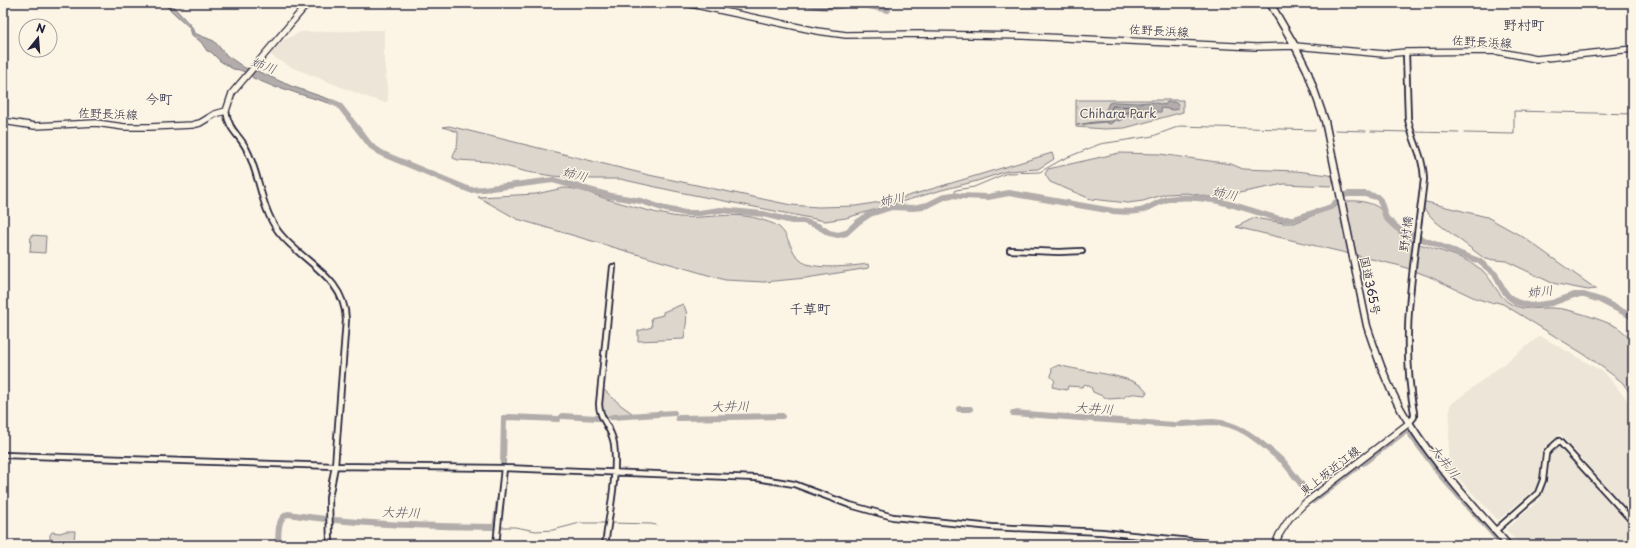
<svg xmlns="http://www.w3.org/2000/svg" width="1636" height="548" viewBox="0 0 1636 548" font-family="'Playpen Sans','Klee One',sans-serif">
	<rect width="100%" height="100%" fill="#fcf5e5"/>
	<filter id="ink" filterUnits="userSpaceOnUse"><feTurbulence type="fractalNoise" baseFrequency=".025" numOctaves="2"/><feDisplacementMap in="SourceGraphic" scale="8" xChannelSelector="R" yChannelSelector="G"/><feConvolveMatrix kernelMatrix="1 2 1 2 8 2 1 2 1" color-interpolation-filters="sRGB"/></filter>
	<g filter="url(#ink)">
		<path fill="#ece5d8" d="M366,30h18v25l4,43 -1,4h-5l-18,-6 -73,-29 -16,-9 -4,-3 2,-6 9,-8 19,-9 56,-1z
			M1540,336l65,37 28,34v109l-73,-82 -14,12 -5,8 -2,23 -3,11 -38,32 -50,-53 2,-62z
			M1559,447l74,82v16h-112l-15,-15 34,-31 8,-18 2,-24 3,-6z"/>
		<path fill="#dcd6cc" stroke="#7f7c84" d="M1076,100h107v12l-58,16 -20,1 -29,-2z
			M449,126l200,49 142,30 27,2 38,-1 42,-7 154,-46 2,6 -16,10 -31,2 -30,10 -35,9 -96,28 -21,3 -151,-30 -54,-12h-28l-39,-3 -26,-4 -37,-10 -32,-2 -5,-2c0,-5 3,-7 4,-12 1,-5 1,-10 1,-14l-15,-5z
			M1119,153l41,1 71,10 12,5 53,2 33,4 5,2v6l-3,3 -47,-2 -45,9 -17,6 -35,-6 -21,1 -23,7 -15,2 -37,-4 -41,-17 -5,-8 3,-5z
			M563,188c15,0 29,6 44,11 21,6 43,13 65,17 29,5 58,-6 87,3 6,2 15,4 20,8 10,8 11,24 21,33 11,11 53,6 68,4l1,4 -63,10 -42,4 -39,-2 -208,-61 -39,-22 58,-3z
			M1349,201c10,-1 28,2 34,11 1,3 1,6 3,9 3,4 11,10 16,14 24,16 57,16 80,35 11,10 16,27 29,34 15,8 28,3 42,4 15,0 50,12 64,19 6,4 11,9 16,14v56l-11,-15 -32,-24 -87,-54 -7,-2 -5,1 -16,-5 -47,-22 -27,-10 -165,-39 18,-9 30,5h10z
			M1422,201l65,16 36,20 73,52 -8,1 -36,-7 -46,-22 -21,-2 -49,-37 -13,-14z
			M31,235l15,1 -1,17 -15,-1z
			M683,304c7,10 2,23 1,35l-46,2v-10l14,-4 -1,-9 12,-3v-3z
			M1059,365c20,7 79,9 88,27l-2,3c-9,-1 -15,-3 -22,3l-14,1 -16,-7 -2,-5 -6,-3 -3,3 -14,-1 -1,4 -15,-3 3,-6 -4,-4 1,-9z
			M603,389l19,17 10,7v1l-26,4 -4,-3 -1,-6z
			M66,531h9l-1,11h-14l-1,3h-9v-10l2,-3 8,1z"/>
		<path fill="#b2adab" stroke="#78757e" d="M163,3h7l22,24 2,6 20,8 12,14 19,13 10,2 36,16 49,17 -1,3 -43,-13 -17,-6 -2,1 -24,-10 -2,-3 -11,-5 -7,-1 -13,-8 -9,-9 -4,-1 -6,-9 -9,-7 -2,-7z
			M1114,102l23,1 14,-1 14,3 2,-3h7l4,2v5l-5,1 -11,-2 -1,4h-12l-11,5 -10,-1 -9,5 -3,-1 -6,4 -5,-2 -28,3 17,-3 19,-1 1,-2 -7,-2 -2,-5 4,-9z"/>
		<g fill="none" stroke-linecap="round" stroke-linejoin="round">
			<path stroke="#5c5a68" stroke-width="1" d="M1113,106l27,1 2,2 -5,4 -9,-1 -10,4 -8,-3z"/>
			<path stroke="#78757e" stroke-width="1" d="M1335,130l31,1
				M1371,131l38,1
				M1414,132l45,1
				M1464,133l50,1v-23l119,3
				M953,195l3,-5 18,-3 33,-14 33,-1 21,-12 39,-16 53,-8 27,-10 135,4
				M611,523l40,1 5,1
				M501,527h14l21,4 17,-1 27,-7h24"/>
			<path stroke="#b2adab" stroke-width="6" d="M804,3c16,5 33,5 49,0
				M855,3l33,7
				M332,102l7,3 32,41 12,8 87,36 13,-1 70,-9 58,16 30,5 24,8 20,4h14l21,-3 43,4 29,7h11l15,5 11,7 9,2 8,-2 12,-11 12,-8 22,-7 21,1 15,-3 18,-9 7,-1 8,1 27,1 21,-4 104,18c10,1 20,2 30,-1 9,-3 16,-9 25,-11 36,-7 77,10 111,20h15l37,-12 11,-11 6,-2h17l12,3 3,3 6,18 15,13 78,30 16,13 7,14 6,8 8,6 14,4 22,-3 22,-8h10l16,5 33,17
				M959,409h11
				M1013,413l161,12
				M562,416l35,2
				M612,417l62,-4
				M506,418l3,-1 49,2
				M678,418l104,-2
				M1179,424c12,0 23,-2 34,-2 28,1 47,20 67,37
				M1283,461l22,28
				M1363,463l41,-31 4,-1 34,46 61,68
				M503,464l1,-46
				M1313,501l44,-34
				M278,545c1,-10 -2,-26 10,-31 68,11 138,12 207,13l4,-27"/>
			<defs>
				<path id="minor" d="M1406,52l2,67c4,22 15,35 16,60 -9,81 -25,152 -10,234v4l-5,6
					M226,111c3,20 12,22 20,37 14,26 14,58 32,83 23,31 67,45 68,89l-11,146 -6,32 1,47
					M1010,250l49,2 23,-1
					M3,455l332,11 169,2 252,10 38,6 56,21 43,12 99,10 110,5 128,13
					M1495,531l43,-38 5,-13 3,-26 4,-5 9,-8 74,81
					M496,545l8,-77
					M605,545c4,-30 13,-72 9,-101 -2,-16 -15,-25 -15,-40l14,-137"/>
				<path id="major" d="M686,3l131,28 29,4 73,-1 104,2 233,11 39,-1 89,8 22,-2 90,-1 40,8 97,-10
					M3,121l32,5 61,-3 28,4h26l42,-2 8,-2 15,-9 11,-3 6,-18 76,-90
					M1275,545l4,-10 10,-16 16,-16 104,-80"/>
				<path id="highway" d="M1270,3l25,43 12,24 18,51 42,205c11,33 23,69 43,98 28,44 63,82 98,121"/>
			</defs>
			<use href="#minor" stroke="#22223b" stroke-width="8"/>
			<use href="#major" stroke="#22223b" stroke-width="8"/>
			<use href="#highway" stroke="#22223b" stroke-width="9"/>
			<use href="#minor" stroke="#fcf5e5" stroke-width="4.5"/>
			<use href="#major" stroke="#fcf5e5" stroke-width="5.5"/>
			<use href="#highway" stroke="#fcf5e5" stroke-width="6"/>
		</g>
	</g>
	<g text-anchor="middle" stroke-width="3" stroke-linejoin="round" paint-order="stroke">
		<g font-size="12" fill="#22223b" stroke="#fcf5e5">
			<text transform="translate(1159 31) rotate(3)" y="4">佐野長浜線</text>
			<text transform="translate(1482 42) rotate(3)" y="4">佐野長浜線</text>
			<text transform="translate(108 114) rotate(2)" y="4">佐野長浜線</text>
			<text transform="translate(1406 234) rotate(-82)" y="4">野村橋</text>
			<text transform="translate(1370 286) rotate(78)" y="4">国道365号</text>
			<text transform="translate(1330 471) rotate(-38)" y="4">東上坂近江線</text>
		</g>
		<g font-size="12" fill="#504f5f" stroke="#fcf5e5">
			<text x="1118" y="118">Chihara Park</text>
		</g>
		<g font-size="13" font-style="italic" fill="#545362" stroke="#fcf5e5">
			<text transform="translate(264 65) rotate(20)" y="5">姉川</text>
			<text transform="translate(575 174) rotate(15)" y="5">姉川</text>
			<text transform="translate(1225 193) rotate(12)" y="5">姉川</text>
			<text transform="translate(892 199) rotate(-10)" y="5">姉川</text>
			<text transform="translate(1540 291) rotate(-6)" y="5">姉川</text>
			<text transform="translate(730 406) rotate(-1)" y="5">大井川</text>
			<text transform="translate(1094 408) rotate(4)" y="5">大井川</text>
			<text transform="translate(1445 461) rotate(52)" y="5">大井川</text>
			<text transform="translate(401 512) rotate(2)" y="5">大井川</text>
		</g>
		<g font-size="14" fill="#22223b" stroke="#fcf5e5">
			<text x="1524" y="30">野村町</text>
			<text x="159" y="104">今町</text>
			<text x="810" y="314">千草町</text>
		</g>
	</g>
	<rect width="1636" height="548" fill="none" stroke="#fcf5e5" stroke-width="16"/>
	<rect x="8" y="8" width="1620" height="532" fill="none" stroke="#22223b" stroke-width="1.5" filter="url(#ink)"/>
	<g transform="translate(38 38) rotate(17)"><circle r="19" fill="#fcf5e5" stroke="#a5a1a1"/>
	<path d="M0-3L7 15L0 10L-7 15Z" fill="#22223b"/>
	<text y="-6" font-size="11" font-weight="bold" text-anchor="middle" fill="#22223b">N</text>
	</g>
</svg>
